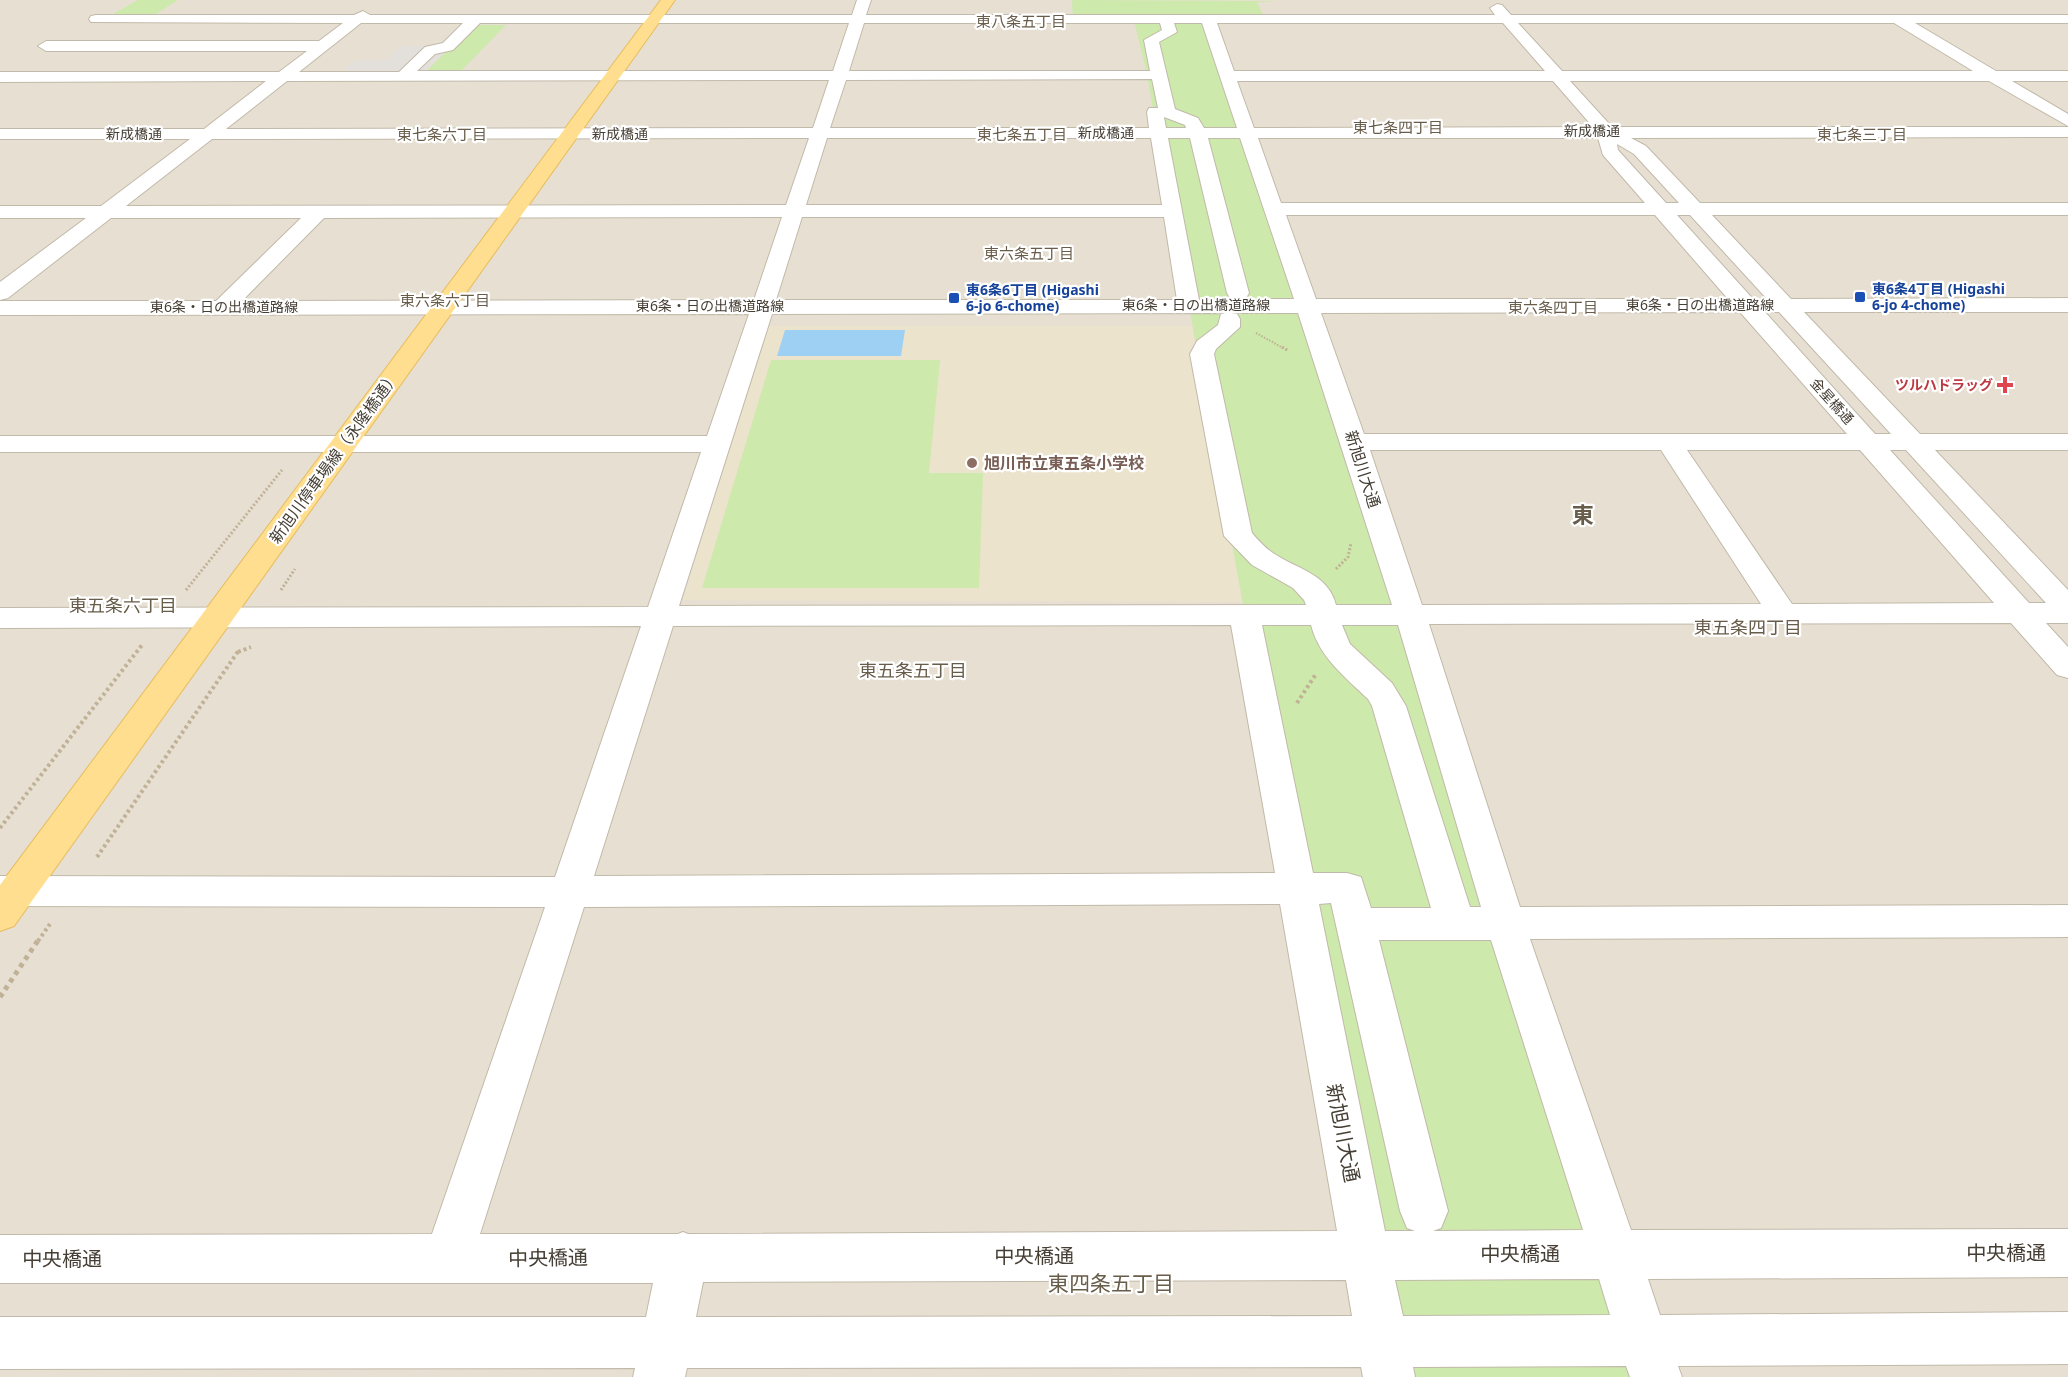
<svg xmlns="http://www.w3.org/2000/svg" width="2068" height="1377" viewBox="0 0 2068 1377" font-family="'Noto Sans','Noto Sans JP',sans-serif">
	<rect width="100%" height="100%" fill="#f3eee4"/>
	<path fill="#e7e0d2" d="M0,0h2068v1377h-2068z"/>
	<path fill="#ece3cd" d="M768,326h424l50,276 -559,-2z"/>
	<path fill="#cde9ab" d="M138,0h40l-25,16 -40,-2z
		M1072,0l210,1 -25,1 8,17h-56l451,1358h-271l-144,-762 -98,-540 -13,-55h-61z
		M474,25h32l-46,47h-35z
		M771,360h169l-11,113h54l-4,115h-277z"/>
	<path fill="#e3e0dc" d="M400,46h52l-27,26 -85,1 17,-13h29z"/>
	<path fill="#9dd0f2" d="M785,330h120l-4,26h-124z"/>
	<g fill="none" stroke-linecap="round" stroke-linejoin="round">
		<defs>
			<path id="minor" d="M857,0h14l-5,15h629l-5,-7 7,-4 5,1 9,10h557v8h-153l81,48h72v10h-56l56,33v12l-79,-45h-419l42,46h456v10l-437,1 15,8 54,57h368v12h-356l79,84 277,-1v14h-264l116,122h148v16h-133l133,140v33h-22l22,24v31l-11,-3 -46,-52 -582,1 91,283 548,-2v32l-538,2 101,291 437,-1v48l-420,2 12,36 408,-3v52l-390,2 4,11h-52l-4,-11 -213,1 2,10h-52l-2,-10 -674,1 -2,9h-52l2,-9 -635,1v-52h646l7,-34h-653v-48l432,-1 113,-327 -545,-1v-30l555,1 86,-251 -641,2v-20l648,-1 53,-155h-701v-16h707l42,-122 -749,1v-14h216l85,-83h-190l-103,80 -8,2v-18l86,-64h-86v-12h101l89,-67h-190v-10h204l62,-48 -266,1v-10h279l28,-21h-261l-8,-5 8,-5h273l24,-18 -252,-1 -2,-3 2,-3 5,-1h258l9,-4 7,4h482zM361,23h102l-20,20 -18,4 -26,25h-100zM480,23h369l-16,48h-416l18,-17 18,-4zM864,23h296l2,7 -18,10 6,31h-301zM1174,23h28l35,105h-33l-6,-10 -23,-9 -16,-67 18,-10zM1217,23h286l42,48h-311zM1518,23h376l79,48h-411zM1152,79l6,29h-9l-2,4 2,16h-319l16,-48zM829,80l-16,48 -587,1 61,-48zM1237,81h316l40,46 -339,1zM1164,117l21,8 1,3h-20zM809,138l-23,67 -660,1 86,-67zM827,138h324l11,67h-356zM1168,138h22l37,155 3,5 8,1 -39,1zM1208,138h32l54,161h-56l8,-1 3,-5zM1258,138h340l5,17 42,48h-364zM1617,144l17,10 45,49h-13l-48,-53zM1286,215h369l73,84h-412zM1677,215h13l77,84h-14zM782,217l-28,83 -512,1 82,-83zM802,217h362l13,83h-401zM1740,312l107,122h-483l-43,-121zM1765,312h14l112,122h-16zM1226,313l-5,1 -3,11 -21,16 -7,13 34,182 28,29 41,23 11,12 2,5 -627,1 93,-292zM1232,313h66l94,292h-56c-8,-32 -40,-36 -63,-52 -8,-5 -15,-13 -21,-20l-38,-179 2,-5 24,-22v-8l-3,-5zM1370,450h291l100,154 -339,1zM1687,450h173l134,153 -202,1zM1890,450h16l140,153h-17zM1231,625l44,248 -681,3 79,-250zM1262,625h49c8,32 34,52 57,74l4,7 59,202h-60l-10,-31 -14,-4h-34zM1342,625h56l83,282h-11l-64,-201 -14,-23 -42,-39zM1331,903l69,308 7,17 8,3h-30l-66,-327zM1280,904l57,327 -649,3 -5,-2 -5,2h-198l104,-327zM1379,940h112l92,290 -150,1 8,-3 7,-17zM1599,1279l11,36 -207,1 -8,-36zM1346,1280l6,36 -656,1 7,-35z"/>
			<path id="major" d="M661,0h14l-661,926 -14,5v-46z"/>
		</defs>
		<use href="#minor" stroke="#c1b9a9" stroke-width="2"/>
		<use href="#major" stroke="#e7bc5d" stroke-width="2"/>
		<path stroke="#c0b197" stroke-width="2" stroke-dasharray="1.5 1.5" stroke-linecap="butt" d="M1256,333l29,16"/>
		<path stroke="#c0b197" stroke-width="3" stroke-dasharray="2 2" stroke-linecap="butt" d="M1282,347l7,4
			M1336,569l12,-12 3,-14
			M186,590l96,-120
			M281,590l14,-21"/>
		<path stroke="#c0b197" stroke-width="4" stroke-dasharray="3 3" stroke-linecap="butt" d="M238,652l13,-5
			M1297,703l19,-29
			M0,828l142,-183
			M97,857l142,-207
			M38,941l12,-17"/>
		<path stroke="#c0b197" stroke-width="5" stroke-dasharray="4.5 4.5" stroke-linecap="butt" d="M0,997l39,-58"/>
		<use href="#minor" fill="#fff" fill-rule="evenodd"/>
		<use href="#major" fill="#ffde90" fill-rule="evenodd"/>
	</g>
	<g fill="#1a4fb4" stroke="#fff" stroke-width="2">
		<rect x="1854" y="291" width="12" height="12" rx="3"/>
		<rect x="948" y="292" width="12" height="12" rx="3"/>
	</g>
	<path fill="#e0444e" stroke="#fff" stroke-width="2" d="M2002 376h6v6h6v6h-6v6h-6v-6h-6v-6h6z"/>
	<circle fill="#8d6e63" stroke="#fff" stroke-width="2" cx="972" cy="463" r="6"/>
	<g text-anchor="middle" stroke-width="4.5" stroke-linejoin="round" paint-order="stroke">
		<g font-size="14" fill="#453e34" stroke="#fff">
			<text x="1592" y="136">新成橋通</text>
			<text x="1106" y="138">新成橋通</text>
			<text x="134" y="139">新成橋通</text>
			<text x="620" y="139">新成橋通</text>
			<text x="1196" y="310">東6条・日の出橋道路線</text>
			<text x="1700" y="310">東6条・日の出橋道路線</text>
			<text x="710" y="311">東6条・日の出橋道路線</text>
			<text x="224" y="312">東6条・日の出橋道路線</text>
			<text transform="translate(1832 401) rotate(48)" y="5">金星橋通</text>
		</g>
		<g font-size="14" font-weight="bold" fill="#164399" stroke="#fff" text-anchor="start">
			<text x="1872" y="294">東6条4丁目 (Higashi<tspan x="1872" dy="16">6-jo 4-chome)</tspan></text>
			<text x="966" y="295">東6条6丁目 (Higashi<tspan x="966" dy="16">6-jo 6-chome)</tspan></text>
		</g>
		<g font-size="14" font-weight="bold" fill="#be3a42" stroke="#fff" text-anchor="end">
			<text x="1993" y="390">ツルハドラッグ</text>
		</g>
		<g font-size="15" fill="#685c4a" stroke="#fff">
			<text x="1021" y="27">東八条五丁目</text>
			<text x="1398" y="133">東七条四丁目</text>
			<text x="442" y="140">東七条六丁目</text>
			<text x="1022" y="140">東七条五丁目</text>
			<text x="1862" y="140">東七条三丁目</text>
			<text x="1029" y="259">東六条五丁目</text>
			<text x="445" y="306">東六条六丁目</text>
			<text x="1553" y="313">東六条四丁目</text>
		</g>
		<g font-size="16" fill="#453e34" stroke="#fff">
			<text transform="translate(334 457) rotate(-54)" y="6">新旭川停車場線（永隆橋通）</text>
			<text transform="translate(1363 469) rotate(72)" y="6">新旭川大通</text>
		</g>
		<g font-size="16" font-weight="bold" fill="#785e54" stroke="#fff" text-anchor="start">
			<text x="984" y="469">旭川市立東五条小学校</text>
		</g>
		<g font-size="18" fill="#685c4a" stroke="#fff">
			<text x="123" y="612">東五条六丁目</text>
			<text x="1748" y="634">東五条四丁目</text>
			<text x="913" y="677">東五条五丁目</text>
		</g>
		<g font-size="20" fill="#453e34" stroke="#fff">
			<text transform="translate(1343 1133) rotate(79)" y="7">新旭川大通</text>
			<text x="2006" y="1260">中央橋通</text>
			<text x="1520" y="1261">中央橋通</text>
			<text x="1034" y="1263">中央橋通</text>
			<text transform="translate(548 1258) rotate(-1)" y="7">中央橋通</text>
			<text x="62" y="1266">中央橋通</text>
		</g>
		<g font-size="21" fill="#685c4a" stroke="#fff">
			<text x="1111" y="1291">東四条五丁目</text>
		</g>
		<g font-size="22" font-weight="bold" fill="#685c4a" stroke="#fff">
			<text x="1583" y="523">東</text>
		</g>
	</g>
</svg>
